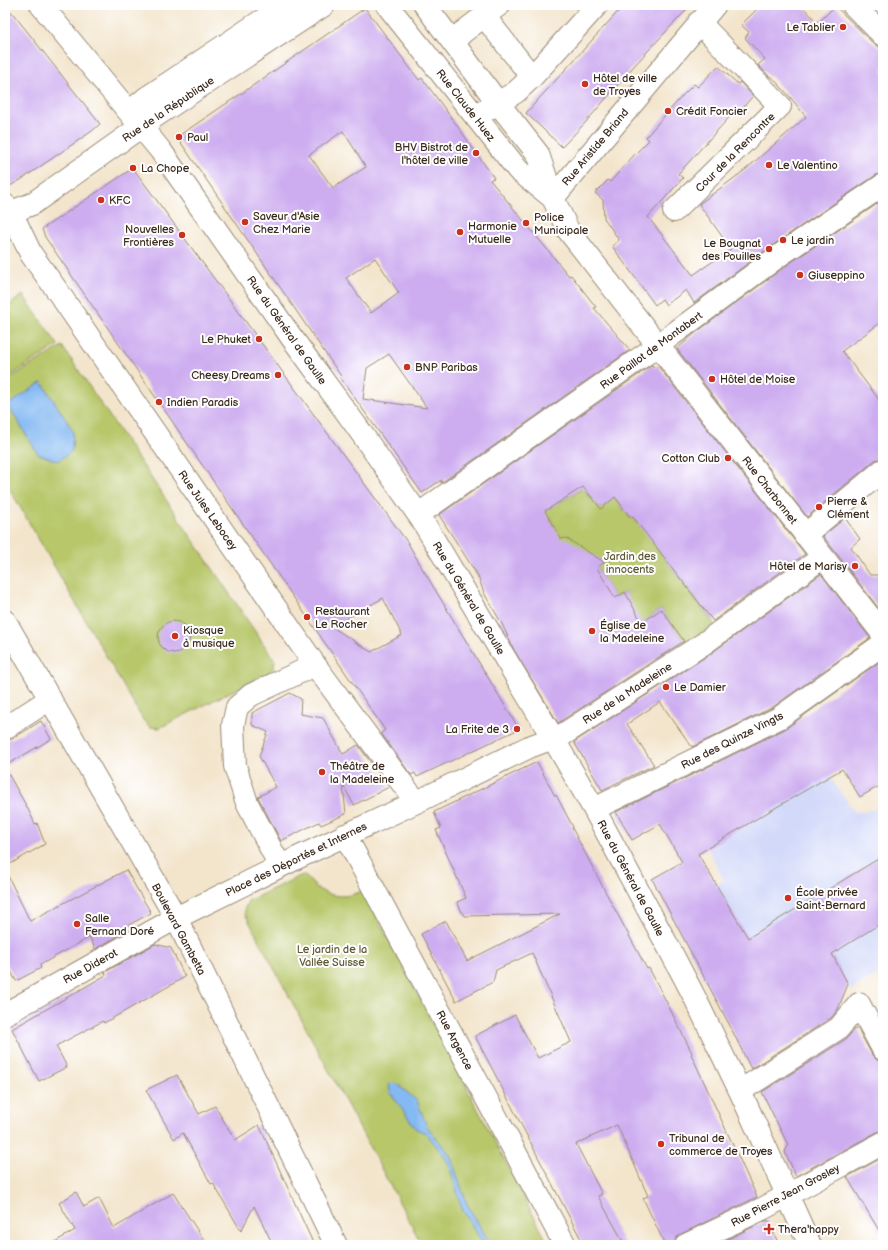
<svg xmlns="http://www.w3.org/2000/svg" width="888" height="1250" viewBox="0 0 888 1250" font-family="'Balsamiq Sans',sans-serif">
	<rect width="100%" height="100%" fill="#fff"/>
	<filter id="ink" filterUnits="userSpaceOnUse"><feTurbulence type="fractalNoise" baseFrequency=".025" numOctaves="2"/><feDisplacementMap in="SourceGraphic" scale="8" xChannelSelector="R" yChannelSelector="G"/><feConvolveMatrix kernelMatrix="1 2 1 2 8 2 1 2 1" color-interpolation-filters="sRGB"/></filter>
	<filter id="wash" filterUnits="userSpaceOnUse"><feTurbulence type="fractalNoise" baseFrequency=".012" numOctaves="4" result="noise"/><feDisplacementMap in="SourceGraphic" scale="16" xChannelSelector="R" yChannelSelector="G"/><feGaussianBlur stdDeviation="0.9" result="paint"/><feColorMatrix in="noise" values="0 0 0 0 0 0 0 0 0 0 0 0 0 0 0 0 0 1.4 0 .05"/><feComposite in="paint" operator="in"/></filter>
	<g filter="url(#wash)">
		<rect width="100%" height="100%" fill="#f3e5cc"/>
		<path fill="#d2d9f9" d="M829,776l26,36 28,-4v163l-28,16 -3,5 -6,-12 -82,-14 -51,30 -43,-84 46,-28 8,-3 -16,-33 43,-26z"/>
		<path fill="#b7c76a" stroke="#797844" d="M23,295l35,50 -53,34v-71z
			M62,346l213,315 -2,8 -7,5 -107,54 -9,-1 -7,-7 -138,-239v-100z
			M583,488l18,21 13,-12 16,21 2,-1 14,16 69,92 -29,19 -25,-35 -23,17 -13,-34 -10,6 -18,-30 -113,19 -10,-17 71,-59z
			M303,875c6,3 9,9 14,13 14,10 30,10 45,3l2,1 185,353h-127l-177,-331v-6l3,-7 52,-25z"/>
		<path fill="#85b9f3" stroke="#607288" d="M42,382l31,49 -1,20 -14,10 -20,-7 -30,-49z
			M396,1083l21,18 10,25 23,29 17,49 24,41h-7l-22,-36 -12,-41 -5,-11 -19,-24 -10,-4 -26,-37 -1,-8z"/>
		<g id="blocks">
			<path fill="#cdadf0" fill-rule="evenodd" d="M5,5h1l24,30 70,89 -8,7 -70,48 -17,10z
				M624,5h67l-59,63 -46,54 -24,25 -36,-34z
				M761,5h40l17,18 17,-17 39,38 5,3h4v126l-7,2 -103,70 -79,58 -8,-13 -20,15 -4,-6 -7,6 -43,-59 7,-6 -15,-22 -1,-18 -8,-7 13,-13 2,2 26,-29 13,-13 -3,-3 6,-7 32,-36 10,-10 4,3 20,-21 20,18 2,-2 13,14 -16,18 -3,-2 -56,62 5,4 -35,39 45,58 38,-26 -32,-45 46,-34 61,-53 -15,-19 -20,-22 -1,1 -12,-12 7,-6 -20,-21 4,-6 -8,-7z
				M365,8l54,72 3,-2 34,46 38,54 -4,2 79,96 2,-1 25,32 -2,1 36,42 -189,133v-3l-19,13 -82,-116 1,-1 -44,-64 -120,-175 68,-46zM343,131l23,36 -33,21 -24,-33zM375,258l24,35 -28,20 -25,-35zM389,354l38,54 -64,-9 4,-31z
				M133,168l275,375 14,25 97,161 -102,48 -2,-4 -4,2 -30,-42 4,-3 -340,-493 -3,-8zM383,598l19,37 -31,17 -37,-24 13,-6 -1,-3z
				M883,200v121l-41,30 41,54v53l-8,2 -68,57 -130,-168 17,-15 93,-69z
				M652,365l3,3 3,-2 147,188 -92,67 -80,-104 -2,1 -16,-21 -14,12 -18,-22 -38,24 16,28 5,-1 38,24 -7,6 18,30 10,-6 17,31 19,-14 23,32 -126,82 -44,-73 -12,-26 -18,-31 -6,-17 -39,-61z
				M845,518l15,21 -9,8 19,28h13v39l-60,-78z
				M821,574l49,64 -97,69 -81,40 -32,-45 -33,22 27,41 -52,25 -28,-48 136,-88z
				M158 637a16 16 0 1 1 32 0a16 16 0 1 1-32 0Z
				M883,659v125l-23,13 -18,-28 -91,53 -53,32 50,84 135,-82v66l-51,32 16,30 -10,25 -7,9 -80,51 -22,-45 -77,-145 30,-17 -22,-38 -28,16 -16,-28 169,-83z
				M290,693l11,6 -1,15 23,4 20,36 15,-9 31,42 -35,18 -11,-20 3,29 -25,11 -2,-3 -38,19 -23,-44 18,-10 -17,-31 9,-24 -16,-7v-12z
				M41,721l10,18 -46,27v-26l7,-1z
				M537,762l18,34 1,-1 17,32 -1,1 33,63 42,78 2,-1 20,39 23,46 -1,1 66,143 -76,37 -5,4 -2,7h-9l-22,-47 5,-2 -31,-71 -41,19 26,50 -4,2 27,49h-41l-109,-209 40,-21 23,43 33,-16 -39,-89 -36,17 -3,12 -37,19 -35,-67 25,-13 21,40 93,-47 -96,2 -7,-14 9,-4 -30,-68 5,-2 -7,-16z
				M5,768l23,41 7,15 2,-1 8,21 -40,23z
				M5,870l25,51 96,-51 25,43 -39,21 8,1 -25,14 -5,-12 -50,28 1,3 -25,13 -11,-21z
				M155,944l16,4 14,29 -81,46 -1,-2 -47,25 11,21 -28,14 -27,-52 94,-54 -1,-3z
				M855,1029h3l14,26 5,5 6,1v70l-6,1 -81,44 -11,-24 3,-7 -26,-53 84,-53z
				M177,1075l22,39 16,-8 20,34 24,-15 55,120h-41l-19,-39 -13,25 -28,-48 -2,1 -28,-51 -9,6 -28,-49z
				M883,1157v80l-36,-60z
				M76,1192l8,15 15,-9 15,30 59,-35 34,52h-157l25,-15 -16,-27z
				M768,1220l11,25h-64z"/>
		</g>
	</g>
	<g filter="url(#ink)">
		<use href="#blocks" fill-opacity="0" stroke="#978875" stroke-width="1"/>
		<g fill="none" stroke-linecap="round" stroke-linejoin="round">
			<defs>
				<path id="minor" d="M41,5l120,146 131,187 63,86 67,96 131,218 41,71 76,141 24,46 46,95 70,154
					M387,5l131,165 35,28
					M425,5l73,98 40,51 15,44 15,32 315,404
					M853,5l30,30
					M484,16l48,61
					M453,41l10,-9 36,-27
					M486,110l30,-18 16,-15 65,-72
					M129,112l16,-13 140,-94
					M553,198l162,-193
					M5,205l6,7 20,42 25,35 259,376 101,137
					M5,211l6,1 21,-8 125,-89 167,-110
					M674,211l106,-105 -81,-84
					M419,514l238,-168 123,-91 103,-70
					M805,535l78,-65
					M5,728l45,-29
					M594,809l185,-91 104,-74
					M345,835l220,410
					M280,866l-33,-63 -12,-37 -2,-41 4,-18 14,-12 64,-30
					M5,1014l171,-96 121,-60 128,-60 104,-51 35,-13 139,-90 120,-87
					M740,1091l99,-63 20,-24 24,45
					M686,1245l78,-37 119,-65"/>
				<path id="major" d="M5,621l171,297 160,327"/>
			</defs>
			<use href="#minor" stroke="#978875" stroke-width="24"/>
			<use href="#major" stroke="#978875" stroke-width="24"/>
			<use href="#minor" stroke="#fff" stroke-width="22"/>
			<use href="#major" stroke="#fff" stroke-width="22"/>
		</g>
	</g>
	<g fill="#c8321e" stroke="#fff" stroke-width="1.5">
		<circle cx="843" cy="27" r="4"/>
		<circle cx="585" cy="84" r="4"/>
		<circle cx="668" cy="111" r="4"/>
		<circle cx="179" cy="137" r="4"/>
		<circle cx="476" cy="153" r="4"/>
		<circle cx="769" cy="165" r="4"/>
		<circle cx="133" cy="168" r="4"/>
		<circle cx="101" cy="200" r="4"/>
		<circle cx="245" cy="222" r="4"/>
		<circle cx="526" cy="223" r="4"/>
		<circle cx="460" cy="232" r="4"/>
		<circle cx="182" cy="235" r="4"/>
		<circle cx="783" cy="240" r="4"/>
		<circle cx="769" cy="249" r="4"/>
		<circle cx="800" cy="275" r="4"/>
		<circle cx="259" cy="339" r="4"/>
		<circle cx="407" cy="367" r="4"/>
		<circle cx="278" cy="375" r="4"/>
		<circle cx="712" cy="379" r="4"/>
		<circle cx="159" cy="402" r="4"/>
		<circle cx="728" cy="458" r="4"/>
		<circle cx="819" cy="507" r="4"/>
		<circle cx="855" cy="566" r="4"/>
		<circle cx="307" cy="617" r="4"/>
		<circle cx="592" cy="631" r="4"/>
		<circle cx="175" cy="636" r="4"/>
		<circle cx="666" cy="687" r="4"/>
		<circle cx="517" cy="729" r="4"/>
		<circle cx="322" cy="772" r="4"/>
		<circle cx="788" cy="898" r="4"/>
		<circle cx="77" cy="924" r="4"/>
		<circle cx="661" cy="1144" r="4"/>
		<path d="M767 1223h4v4h4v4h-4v4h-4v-4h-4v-4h4z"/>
	</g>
	<g text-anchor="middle" stroke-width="4" stroke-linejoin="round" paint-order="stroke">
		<g font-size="11" fill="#3b2a1e" stroke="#fff" text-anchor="start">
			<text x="835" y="31" text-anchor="end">Le Tablier</text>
			<text x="593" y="82">Hôtel de ville<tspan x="593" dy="13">de Troyes</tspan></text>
			<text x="676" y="115">Crédit Foncier</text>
			<text x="187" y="141">Paul</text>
			<text x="468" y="151" text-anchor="end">BHV Bistrot de<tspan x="468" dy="13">l'hôtel de ville</tspan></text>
			<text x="777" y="169">Le Valentino</text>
			<text x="141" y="172">La Chope</text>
			<text x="109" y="204">KFC</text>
			<text x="253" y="220">Saveur d'Asie<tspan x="253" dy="13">Chez Marie</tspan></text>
			<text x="534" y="221">Police<tspan x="534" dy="13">Municipale</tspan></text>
			<text x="468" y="230">Harmonie<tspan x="468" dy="13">Mutuelle</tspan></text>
			<text x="174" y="233" text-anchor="end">Nouvelles<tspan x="174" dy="13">Frontières</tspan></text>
			<text x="791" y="244">Le jardin</text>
			<text x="761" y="247" text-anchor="end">Le Bougnat<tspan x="761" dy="13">des Pouilles</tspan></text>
			<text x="808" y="279">Giuseppino</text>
			<text x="251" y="343" text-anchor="end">Le Phuket</text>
			<text x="415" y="371">BNP Paribas</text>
			<text x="270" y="379" text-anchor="end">Cheesy Dreams</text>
			<text x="720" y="383">Hôtel de Moise</text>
			<text x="167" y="406">Indien Paradis</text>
			<text x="720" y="462" text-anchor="end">Cotton Club</text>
			<text x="827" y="505">Pierre &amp;<tspan x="827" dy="13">Clément</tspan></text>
			<text x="847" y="570" text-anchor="end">Hôtel de Marisy</text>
			<text x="315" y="615">Restaurant<tspan x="315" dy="13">Le Rocher</tspan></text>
			<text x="600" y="629">Église de<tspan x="600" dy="13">la Madeleine</tspan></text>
			<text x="183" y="634">Kiosque<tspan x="183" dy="13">à musique</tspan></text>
			<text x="674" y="691">Le Damier</text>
			<text x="509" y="733" text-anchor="end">La Frite de 3</text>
			<text x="330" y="770">Théâtre de<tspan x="330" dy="13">la Madeleine</tspan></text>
			<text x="796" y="896">École privée<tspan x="796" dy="13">Saint-Bernard</tspan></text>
			<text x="85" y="922">Salle<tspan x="85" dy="13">Fernand Doré</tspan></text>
			<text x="669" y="1142">Tribunal de<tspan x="669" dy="13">commerce de Troyes</tspan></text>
			<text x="778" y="1233">Thera'happy</text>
		</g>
		<g font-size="11" fill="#3b2a1e" stroke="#fff">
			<text transform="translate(466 105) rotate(52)" y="4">Rue Claude Huez</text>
			<text transform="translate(168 109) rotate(-34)" y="4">Rue de la République</text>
			<text transform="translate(595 147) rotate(-50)" y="4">Rue Aristide Briand</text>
			<text transform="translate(735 152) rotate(-45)" y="4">Cour de la Rencontre</text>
			<text transform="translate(287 330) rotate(55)" y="4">Rue du Général de Gaulle</text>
			<text transform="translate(651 350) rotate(-36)" y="4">Rue Paillot de Montabert</text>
			<text transform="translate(770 490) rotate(52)" y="4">Rue Charbonnet</text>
			<text transform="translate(208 510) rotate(55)" y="4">Rue Jules Lebocey</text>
			<text transform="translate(469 598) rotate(59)" y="4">Rue du Général de Gaulle</text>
			<text transform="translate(627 693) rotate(-33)" y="4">Rue de la Madeleine</text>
			<text transform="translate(732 740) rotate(-27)" y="4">Rue des Quinze Vingts</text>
			<text transform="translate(296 859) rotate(-26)" y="4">Place des Déportés et Internes</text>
			<text transform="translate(631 878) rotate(62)" y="4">Rue du Général de Gaulle</text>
			<text transform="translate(179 929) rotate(62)" y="4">Boulevard Gambetta</text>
			<text transform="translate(90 966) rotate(-29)" y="4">Rue Diderot</text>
			<text transform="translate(455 1040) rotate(62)" y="4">Rue Argence</text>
			<text transform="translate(785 1195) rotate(-28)" y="4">Rue Pierre Jean Grosley</text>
		</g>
		<g font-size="11" fill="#605935" stroke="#fff">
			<text x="630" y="560">Jardin des<tspan x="630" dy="13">innocents</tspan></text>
			<text x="332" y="953">Le jardin de la<tspan x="332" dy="13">Vallée Suisse</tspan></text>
		</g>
	</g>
	<rect width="888" height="1250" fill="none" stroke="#fff" stroke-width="20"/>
</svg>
